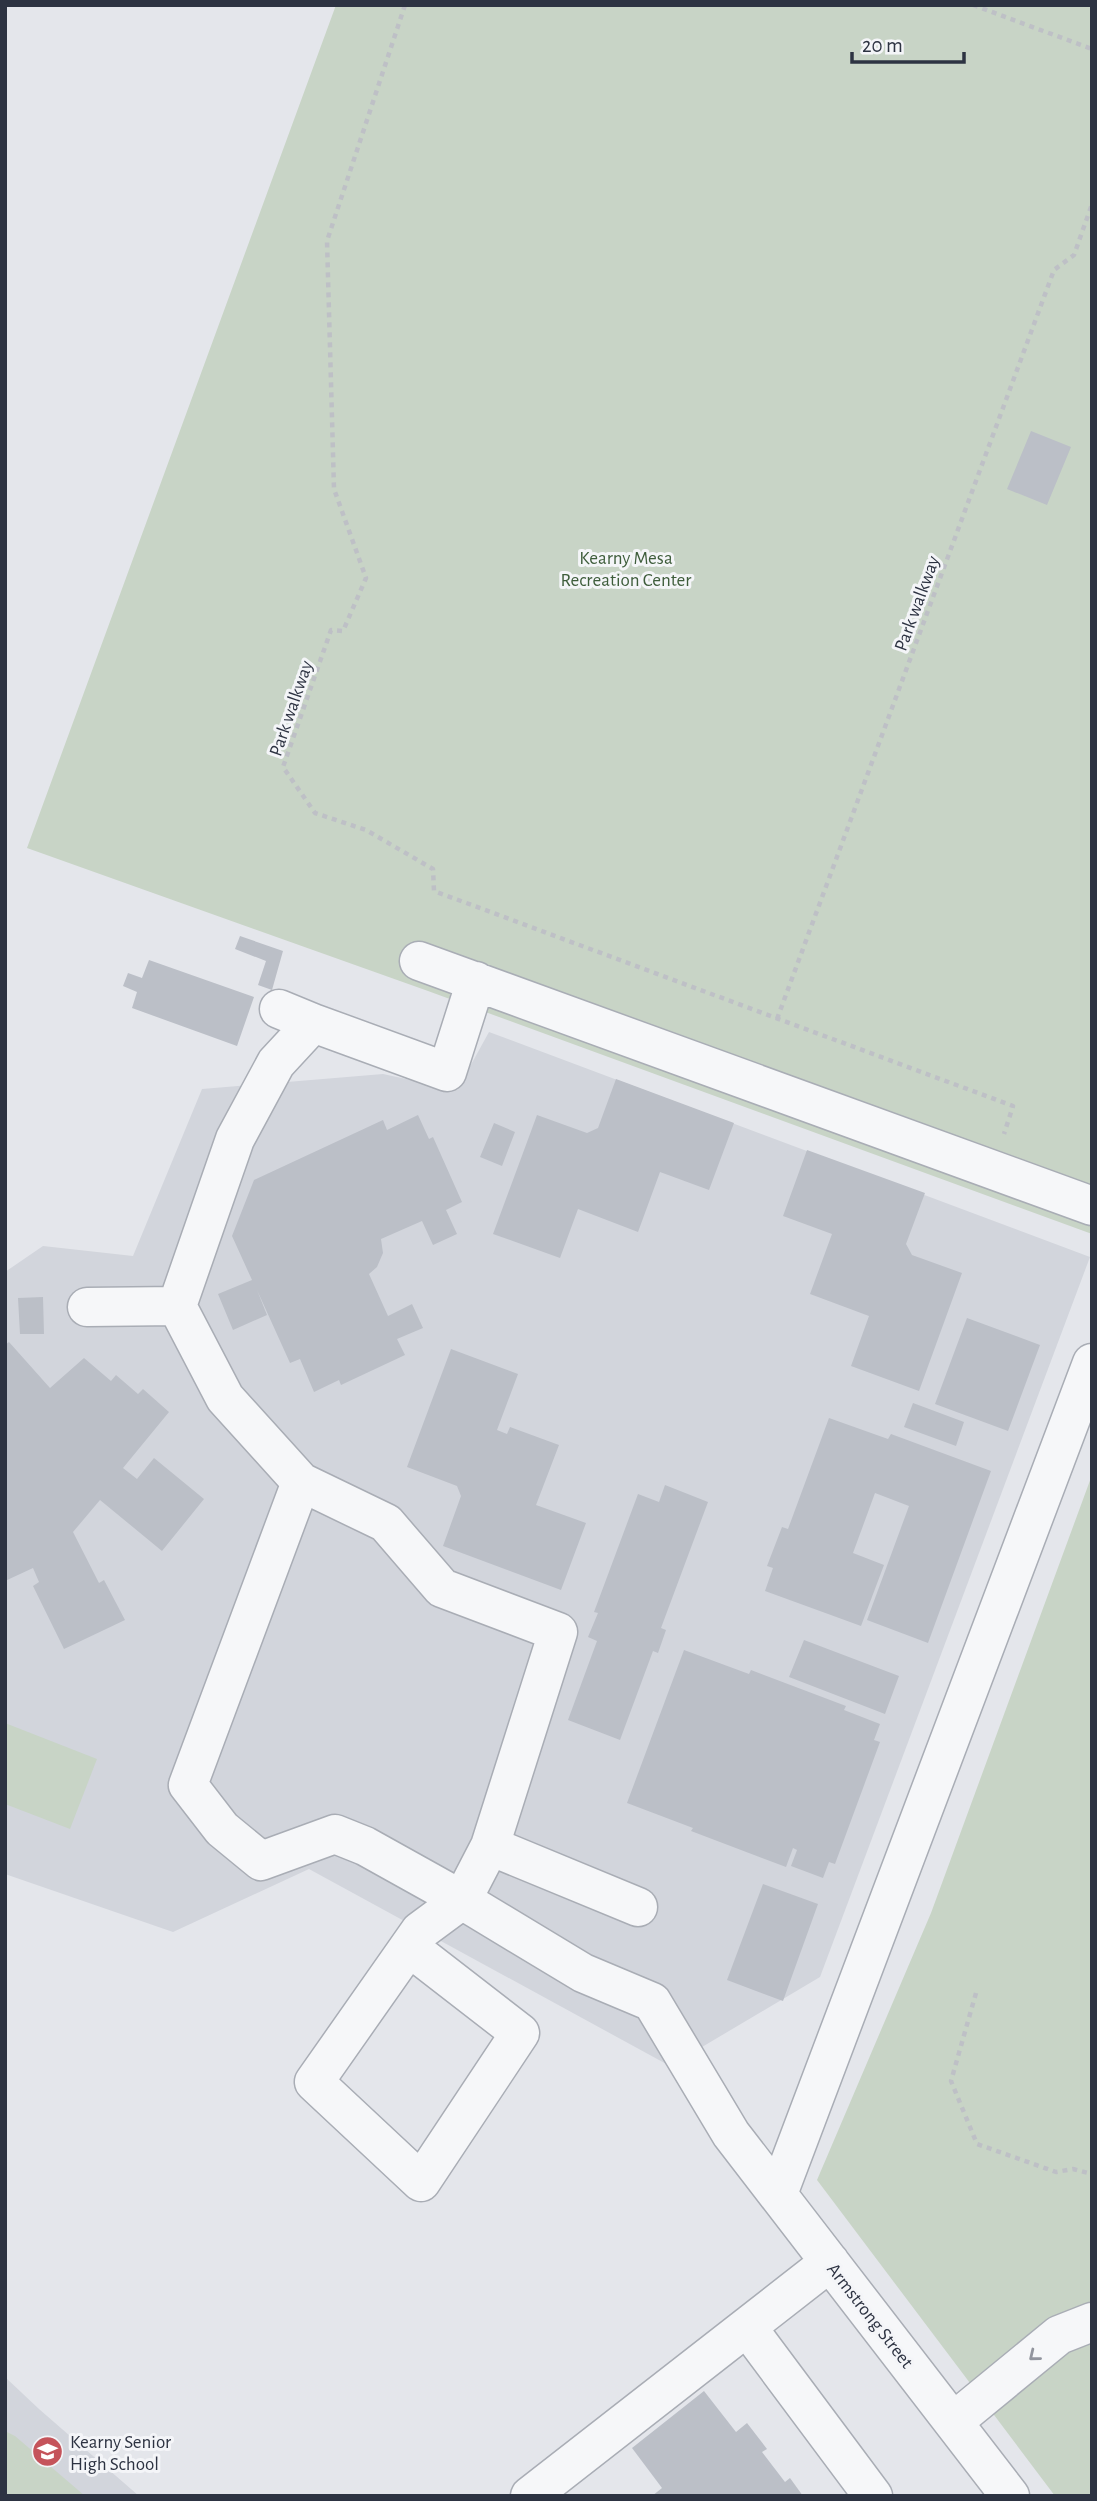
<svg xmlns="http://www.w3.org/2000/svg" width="1097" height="2501" viewBox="0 0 1097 2501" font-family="'Alegreya Sans',sans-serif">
	<rect width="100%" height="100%" fill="#e4e6eb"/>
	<path fill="#d2d5dc" d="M489,1032l601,225 -270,720 -150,89 -361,-197 -136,63 -168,-58v-602l38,-26 90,10 69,-167 181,-15 74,16z
		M5,2377l34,32 100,87h-134z"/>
	<path fill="#c8d4c6" d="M336,5h756v1229l-664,-243 -401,-143z
		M1092,1475v1021h-37l-238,-316 114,-267z
		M5,1723l92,36 -27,70 -65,-25z
		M5,2431l10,5 70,60h-80z"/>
	<path fill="#bbbfc7" d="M1031,431l40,16 -24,58 -40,-16z
		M240,936l43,15 -11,39 -14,-5 8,-24 -31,-12z
		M149,960l105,37 -17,49 -105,-38 5,-16 -14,-6 5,-13 14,5z
		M616,1079l118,44 -25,67 -49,-18 -22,60 -60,-23 -18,49 -67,-24 44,-119 50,18 11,-5z
		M418,1115l11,24 4,-2 29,65 -16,8 11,24 -24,11 -11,-24 -41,18 2,14 -6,14 -8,7 19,42 24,-12 11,24 -26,11 8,16 -64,30 -2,-5 -25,12 -14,-33 -10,4 -33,-73 10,25 -34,15 -15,-36 34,-14 -20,-44 22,-56 129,-60 4,10z
		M494,1123l21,9 -13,34 -22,-9z
		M807,1150l118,43 -19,51 6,11 50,18 -43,118 -68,-25 18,-50 -59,-22 22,-60 -49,-18z
		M43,1297l1,37h-24l-2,-36z
		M967,1318l73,27 -32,86 -73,-27z
		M9,1342l41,46 34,-30 27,23 5,-6 22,19 5,-5 26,23 -46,56 14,11 17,-21 50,41 -42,52 -62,-51 -27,32 26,51 5,-3 21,40 -61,29 -31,-63 6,-4 -6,-14 -28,13v-236z
		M451,1349l67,25 -21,56 10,4 3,-7 49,18 -23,60 50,18 -25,67 -118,-44 18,-50 -4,-10 -50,-19z
		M913,1403l51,19 -8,24 -52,-19z
		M829,1418l59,21 3,-5 100,37 -63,172 -61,-23 42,-114 -34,-13 -22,60 31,12 -23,61 -96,-35 8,-23 -6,-2 15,-39 6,2z
		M665,1485l43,17 -47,126 5,2 -8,23 -5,-2 -33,89 -52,-20 29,-79 -9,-4 10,-24 -4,-1 44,-118 21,8z
		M804,1640l95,36 -14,38 -96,-37z
		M684,1650l65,24 2,-4 95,36 -2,4 36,14 -6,16 6,2 -45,122 -6,-2 -6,16 -32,-12 6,-16 -4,-2 -7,19 -95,-36 2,-3 -66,-25z
		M763,1884l55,20 -35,97 -56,-21z
		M704,2391l32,41 11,-9 20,26 -5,3 23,30 5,-4 13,18h-151l10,-8 -30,-40z"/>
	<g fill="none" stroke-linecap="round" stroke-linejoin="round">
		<defs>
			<path id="minor" d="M419,961l673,245
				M279,1009l34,14
				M177,1306l58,-167 41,-76 37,-40 134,49 29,-91
				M87,1307l90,-1 48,92 76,84
				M490,1846l148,61
				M409,1947l111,86 -99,149 -107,-100 106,-151 42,-31 -97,-54 -30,-12 -74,27 -39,-32 -34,-44 113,-303 85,41 56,65 116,44 -68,214 -28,54 121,73 69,29 79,132 279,362
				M778,2194l314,-831
				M747,2327l126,169
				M953,2422l106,-87 33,-13
				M530,2496l300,-234"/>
		</defs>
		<use href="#minor" stroke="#a9adb5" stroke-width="41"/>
		<path stroke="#bec0c6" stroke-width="4.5" stroke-dasharray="5 5" stroke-linecap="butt" d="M405,5l-78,236 7,248 32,89 -23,53 -12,-1 -48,137 32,46 51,17 67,39 1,22 579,215 -9,28
			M973,5l119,44
			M777,1019l277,-749 20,-15 18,-51
			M976,1993l-25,88 26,63 79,28 17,-3 19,5"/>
		<use href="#minor" stroke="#f6f7f9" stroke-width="38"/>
	</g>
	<defs><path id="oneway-chevron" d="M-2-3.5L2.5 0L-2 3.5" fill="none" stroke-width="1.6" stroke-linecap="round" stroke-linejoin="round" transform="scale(1.75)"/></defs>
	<use stroke="#92959e" href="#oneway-chevron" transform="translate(1034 2356) rotate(141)"/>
	<defs>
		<symbol id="school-disc" viewBox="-11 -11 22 22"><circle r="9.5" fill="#c5545b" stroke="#f4f5f8"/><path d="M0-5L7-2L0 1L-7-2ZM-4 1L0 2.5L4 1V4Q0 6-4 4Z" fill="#fff"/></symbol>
	</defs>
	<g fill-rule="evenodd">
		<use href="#school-disc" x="30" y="2434" width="35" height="35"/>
	</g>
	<g text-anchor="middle" stroke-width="6" stroke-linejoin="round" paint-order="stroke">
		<g font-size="19" fill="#3e5d3b" stroke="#f4f5f8">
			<text x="626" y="564">Kearny Mesa<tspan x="626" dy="22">Recreation Center</tspan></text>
		</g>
		<g font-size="19" fill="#2d3342" stroke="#f4f5f8">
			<text transform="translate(916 603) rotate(-70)" y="7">Park walkway</text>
			<text transform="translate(290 708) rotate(-71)" y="7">Park walkway</text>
			<text transform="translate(871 2315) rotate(52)" y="7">Armstrong Street</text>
		</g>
		<g font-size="19" fill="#2d3342" stroke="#f4f5f8" text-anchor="start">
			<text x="70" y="2448">Kearny Senior<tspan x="70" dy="22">High School</tspan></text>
		</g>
	</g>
	<rect width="1097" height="2501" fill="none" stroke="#2d3342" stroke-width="14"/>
	<path d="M852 52v10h112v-10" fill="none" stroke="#2d3342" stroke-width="3.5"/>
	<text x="862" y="52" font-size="21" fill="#2d3342" stroke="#f4f5f8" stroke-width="5" paint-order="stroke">20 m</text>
</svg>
